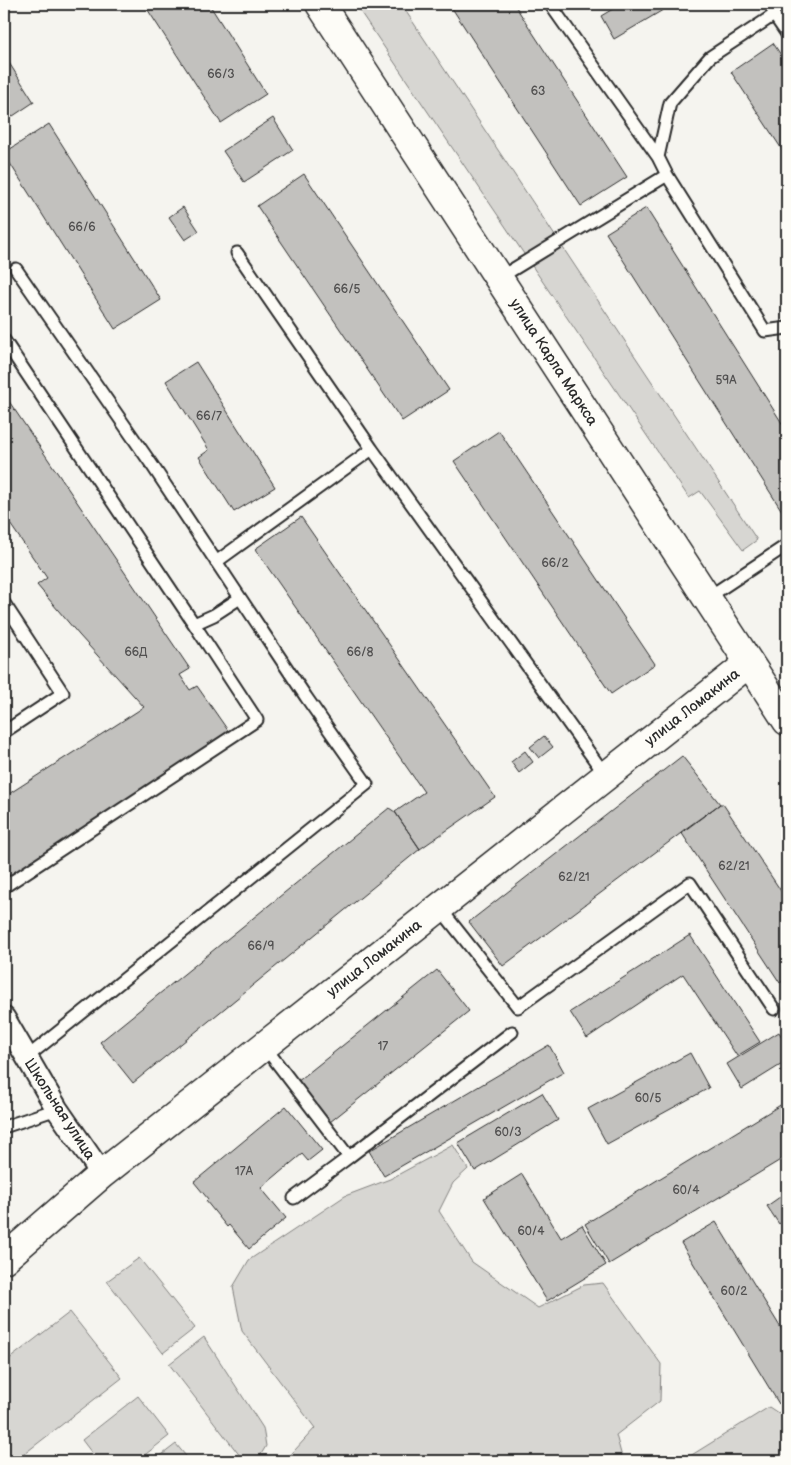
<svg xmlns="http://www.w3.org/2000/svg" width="791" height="1465" viewBox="0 0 791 1465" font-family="'Balsamiq Sans',sans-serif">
	<rect width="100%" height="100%" fill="#f5f4ef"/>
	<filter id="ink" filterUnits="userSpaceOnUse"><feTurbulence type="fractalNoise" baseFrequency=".02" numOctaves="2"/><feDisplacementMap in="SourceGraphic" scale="10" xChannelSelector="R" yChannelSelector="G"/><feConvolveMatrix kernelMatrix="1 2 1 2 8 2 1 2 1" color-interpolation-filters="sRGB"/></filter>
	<g filter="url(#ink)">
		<path fill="#d7d6d2" stroke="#81807e" d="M355,4h46l356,536 -14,10 -43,-59 -11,7z
			M453,1145l15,24 -15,14 -14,28 33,51 66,46 46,-23 19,-2 58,81 -1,37 -44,34 7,26h-338l30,-33 -73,-97 -9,-44 16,-27 96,-64 45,-17z
			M139,1258l56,70 -32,25 -56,-72z
			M70,1312l52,66 -107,83h-11v-98z
			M204,1337l59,91 3,18 -9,15h-13l-75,-97z
			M138,1396l31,40 -32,25h-39l-16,-21z
			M769,1407l9,6 9,-6v54h-105z
			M176,1444l14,17h-36z"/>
		<path fill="#c2c1be" stroke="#2b2b2b" d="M144,4h65l57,90 -45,29z
			M451,4h63l113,173 -46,29 -131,-201z
			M621,4h52l-59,35 -13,-23z
			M773,43l14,21v93l-56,-85z
			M4,55l30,47 -30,20z
			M273,118l20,32 -49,32 -21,-31z
			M49,124l112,176 -46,29 -111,-175v-1z
			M304,174l145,216 -47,31 -145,-215z
			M183,207l16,24 -14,9 -16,-23z
			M646,208l141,223v76l-5,4 -176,-278z
			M196,362l79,125 -41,25 -35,-55 10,-7 -43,-69z
			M4,394l186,275 -10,6 10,15 7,-4 32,46 -225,154v-89l140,-90 -65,-72 -42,-50 10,-7 -43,-63z
			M499,431l156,233 -44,30 -157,-233z
			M301,517l194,280 -75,52 -25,-37 29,-20 -169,-243z
			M544,736l9,11 -14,11 -9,-11z
			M525,751l8,11 -14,11 -8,-11z
			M682,756l38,48 -217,162 -34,-44z
			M720,804h3l64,96v78l-7,5 -99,-151z
			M389,808l6,4 25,37 -287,234 -33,-41z
			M690,935l70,107 -23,14 -54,-82 -96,64 -17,-26z
			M437,970l32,41 -139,111 -33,-40z
			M779,1032l8,14v15l-45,28 -15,-25z
			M549,1045l15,27 -180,104 -15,-25z
			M690,1053l19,35 -102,56 -19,-35z
			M542,1093l16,27 -83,51 -17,-28z
			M787,1101v55l-178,108 -24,-40z
			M286,1106l36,44 -14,11 -6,-7 -41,34 25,30 -37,31 -20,-24 -2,2 -21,-26 2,-2 -14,-17z
			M522,1174l39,64 21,-13 24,40 -59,36 -63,-103z
			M787,1192v26l-8,6 -12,-18z
			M716,1222l71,116v62l-8,4 -98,-161z"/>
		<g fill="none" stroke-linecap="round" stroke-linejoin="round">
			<defs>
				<path id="lane" d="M550,4l108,153 9,18 98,156 22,-3
					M771,4l3,11 13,19
					M658,157l12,-54 40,-46 64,-42
					M16,269l136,196 154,232 61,87 -341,274
					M499,278l168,-103
					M4,340l190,284
					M372,449l234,327
					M216,562l156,-113 -135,-196
					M707,598l80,-53
					M4,603l59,90 -59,39
					M4,887l253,-167 -63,-96 20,-9 26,-17
					M439,907l79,100 172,-124 84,126
					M264,1046l85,111 163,-125
					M4,1127l53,-18
					M294,1198l55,-41"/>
				<path id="street" d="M4,1018l53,91 45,65"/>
				<path id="secondary" d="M4,1259l98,-85 647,-511"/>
				<path id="primary" d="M320,4l467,717"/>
			</defs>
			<use href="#lane" stroke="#2b2b2b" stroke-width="15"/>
			<use href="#street" stroke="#2b2b2b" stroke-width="25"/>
			<use href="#secondary" stroke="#2b2b2b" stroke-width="31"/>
			<use href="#primary" stroke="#2b2b2b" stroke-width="31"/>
			<use href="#lane" stroke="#fdfcf7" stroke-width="11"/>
			<use href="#street" stroke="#fdfcf7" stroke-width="21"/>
			<use href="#secondary" stroke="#fdfcf7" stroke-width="28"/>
			<use href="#primary" stroke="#fdfcf7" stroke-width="28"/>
		</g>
	</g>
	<g text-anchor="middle" stroke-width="4" stroke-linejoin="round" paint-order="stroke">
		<g font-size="12" fill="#515050">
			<text x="221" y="78">66/3</text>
			<text x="538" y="95">63</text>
			<text x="82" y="231">66/6</text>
			<text x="347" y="293">66/5</text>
			<text x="726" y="384">59А</text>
			<text x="209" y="420">66/7</text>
			<text x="555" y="567">66/2</text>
			<text x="136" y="656">66Д</text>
			<text x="360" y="656">66/8</text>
			<text x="734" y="870">62/21</text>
			<text x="574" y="881">62/21</text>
			<text x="261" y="950">66/9</text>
			<text x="383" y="1050">17</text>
			<text x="648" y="1102">60/5</text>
			<text x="508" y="1136">60/3</text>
			<text x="244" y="1175">17А</text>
			<text x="686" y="1194">60/4</text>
			<text x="531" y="1235">60/4</text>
			<text x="734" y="1295">60/2</text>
		</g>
		<g font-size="15" fill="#2b2b2b" stroke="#fdfcf7">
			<text transform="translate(554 362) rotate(57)" y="5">улица Карла Маркса</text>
			<text transform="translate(692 707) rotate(-38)" y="5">улица Ломакина</text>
			<text transform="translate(374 958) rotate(-38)" y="5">улица Ломакина</text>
			<text transform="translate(60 1109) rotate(57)" y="5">Школьная улица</text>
		</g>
	</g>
	<rect width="791" height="1465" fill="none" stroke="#fdfcf7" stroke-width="20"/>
	<rect x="10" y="10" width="771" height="1445" fill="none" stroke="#2b2b2b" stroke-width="2" filter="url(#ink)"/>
</svg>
